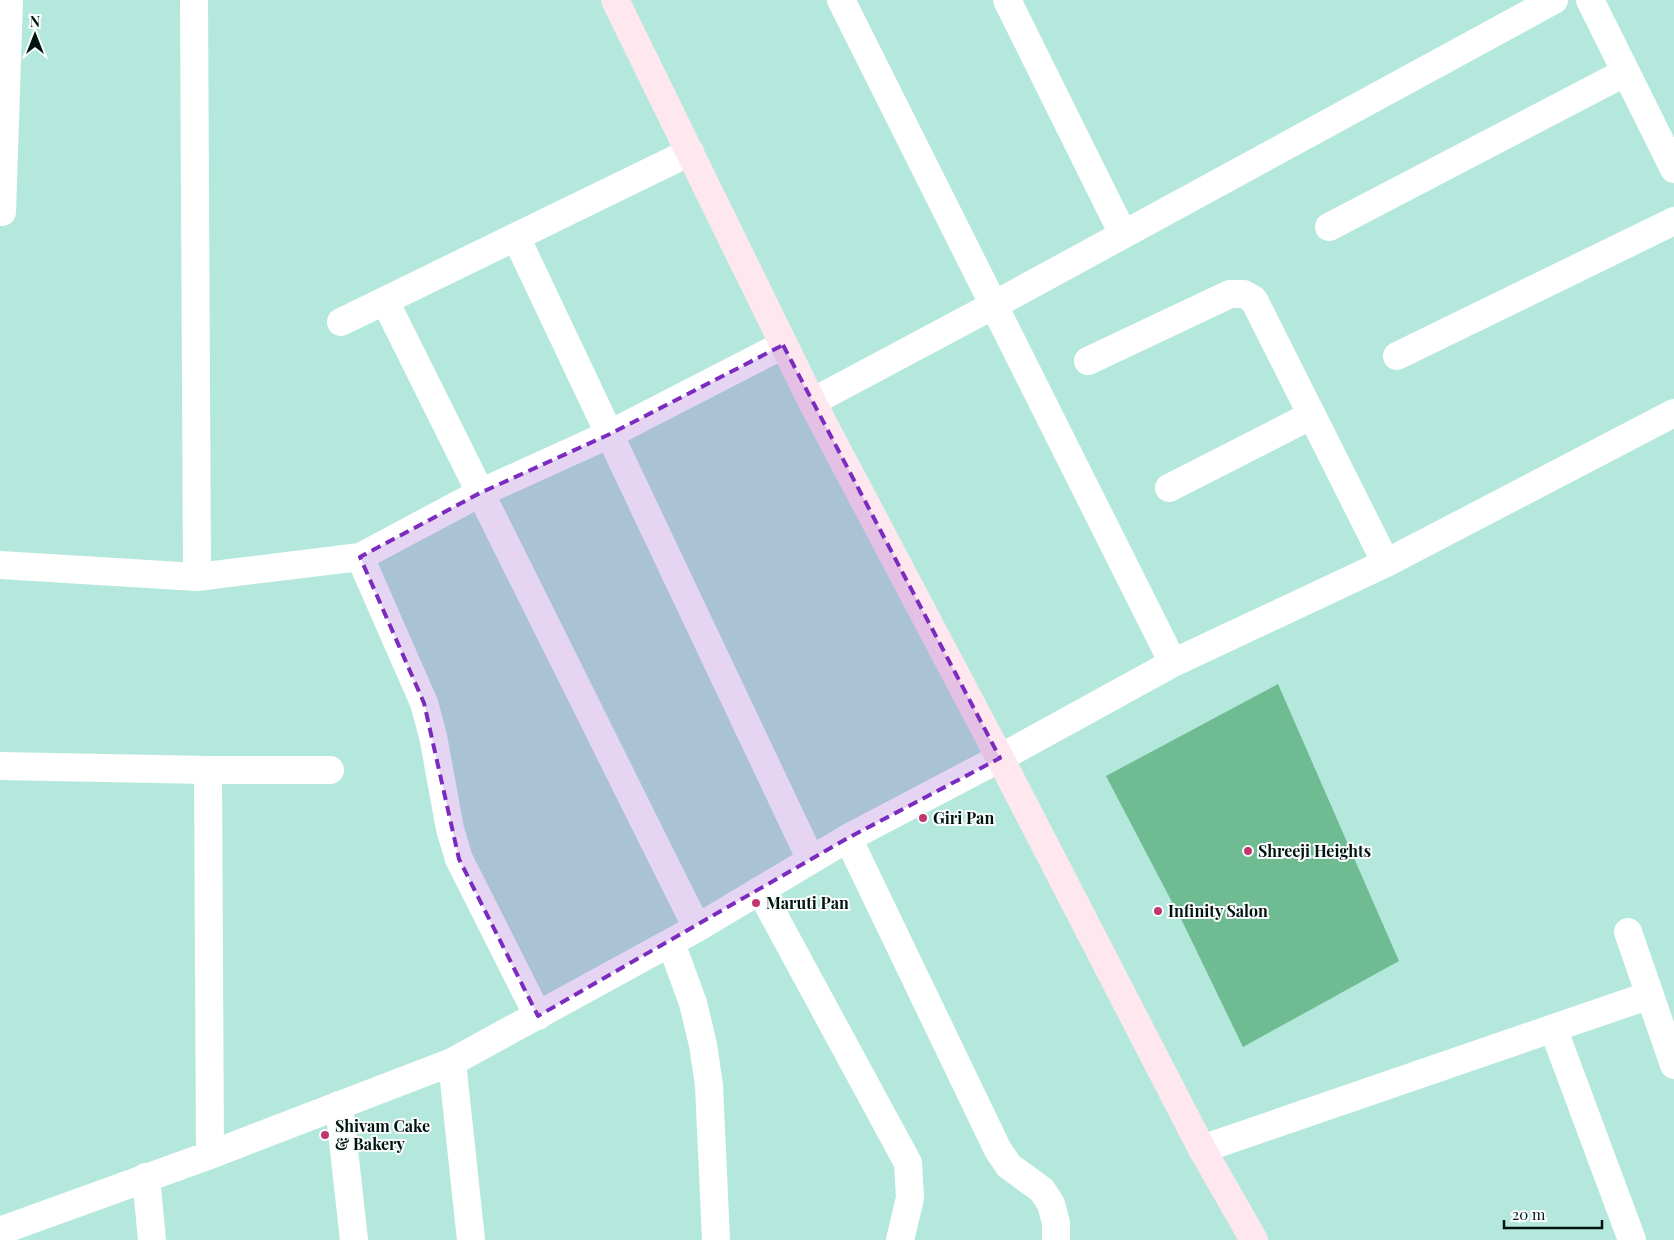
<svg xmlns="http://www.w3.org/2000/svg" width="1674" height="1240" viewBox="0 0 1674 1240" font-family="'Playfair Display',serif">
	<rect width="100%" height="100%" fill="#b5e8dc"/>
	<path fill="#6fbc92" d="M1278,684l121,277 -156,86 -59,-122 -78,-149z"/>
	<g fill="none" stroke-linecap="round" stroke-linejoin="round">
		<path stroke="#fff" stroke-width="28" d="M194,0l3,577
			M841,0l332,663
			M1007,0l116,234
			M1590,0l84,169
			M2,212l7,-212
			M1329,227l297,-155
			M516,237l295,623
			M385,301l312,627
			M341,322l349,-170
			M1397,356l277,-135
			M1088,361l142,-67h14l10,6 132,263
			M812,402l182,-97 560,-305
			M1169,488l143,-73
			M360,557l64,146 9,33 17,93 9,30 79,157
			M0,565l197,12 163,-20 120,-64 130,-59 173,-89
			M0,766l208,4h122
			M208,770l2,385
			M848,838l150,312 11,16 33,24 9,14 5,19v17
			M760,890l148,273 2,35 -10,42
			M1628,932l46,133
			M671,943l22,60 10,42 6,40 7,155
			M1553,1028l79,212
			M452,1062l19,178
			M339,1105l15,135
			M1202,1149l448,-154
			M146,1177l6,63
			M0,1231l210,-76 242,-93 245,-134 151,-90 152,-80 173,-95 213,-100 288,-150"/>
		<path stroke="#fee7ee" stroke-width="28" d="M615,0l197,402 188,356 202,391 52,91"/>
	</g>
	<path fill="#7b2cbf" fill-opacity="0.2" stroke="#7b2cbf" stroke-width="4" stroke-dasharray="10 6" stroke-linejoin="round" d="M783,345l217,413 -152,80 -310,178 -79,-157 -35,-156 -64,-146 120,-64 130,-59z"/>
	<g fill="#bf3671" stroke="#f9fefd" stroke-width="2">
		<circle cx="923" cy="818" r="5"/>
		<circle cx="1248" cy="851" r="5"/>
		<circle cx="756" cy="903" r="5"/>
		<circle cx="1158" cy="911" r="5"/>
		<circle cx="325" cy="1135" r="5"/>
	</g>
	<g text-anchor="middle" stroke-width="4" stroke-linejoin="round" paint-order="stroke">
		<g font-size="16" font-weight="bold" fill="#02130f" stroke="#f9fefd" text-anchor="start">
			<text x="933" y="824">Giri Pan</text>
			<text x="1258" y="857">Shreeji Heights</text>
			<text x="766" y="909">Maruti Pan</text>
			<text x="1168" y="917">Infinity Salon</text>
			<text x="335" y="1132">Shivam Cake<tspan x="335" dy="18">&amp; Bakery</tspan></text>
		</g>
	</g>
	<g transform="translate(35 35)" stroke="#f9fefd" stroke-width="4" paint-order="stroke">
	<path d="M0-4L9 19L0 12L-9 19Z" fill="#02130f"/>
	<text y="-8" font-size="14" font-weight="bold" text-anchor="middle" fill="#02130f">N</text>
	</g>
	<path d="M1504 1220v8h98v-8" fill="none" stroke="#02130f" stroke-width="2.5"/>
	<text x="1512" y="1220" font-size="15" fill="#02130f" stroke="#f9fefd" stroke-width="4" paint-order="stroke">20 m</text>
</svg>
